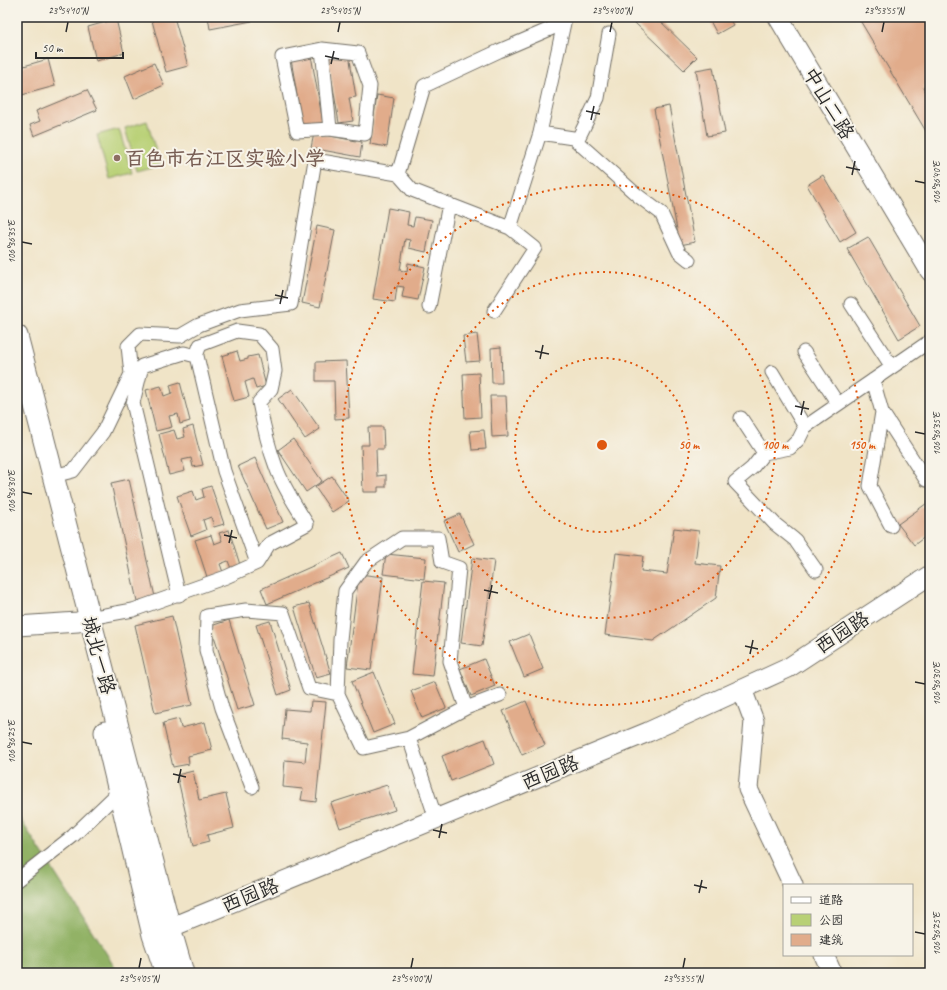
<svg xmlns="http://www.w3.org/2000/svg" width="947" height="990" viewBox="0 0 947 990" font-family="Caveat,'LXGW WenKai TC',sans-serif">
	<rect width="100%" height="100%" fill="#f7f3e8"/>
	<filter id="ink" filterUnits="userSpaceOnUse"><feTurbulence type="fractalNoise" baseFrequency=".025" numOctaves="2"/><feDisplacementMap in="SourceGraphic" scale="8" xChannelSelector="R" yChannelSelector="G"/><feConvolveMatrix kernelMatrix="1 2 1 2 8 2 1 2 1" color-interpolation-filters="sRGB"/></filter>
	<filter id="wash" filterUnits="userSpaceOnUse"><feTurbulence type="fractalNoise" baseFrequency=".012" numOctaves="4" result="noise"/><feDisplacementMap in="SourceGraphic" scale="16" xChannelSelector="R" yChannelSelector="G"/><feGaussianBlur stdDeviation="0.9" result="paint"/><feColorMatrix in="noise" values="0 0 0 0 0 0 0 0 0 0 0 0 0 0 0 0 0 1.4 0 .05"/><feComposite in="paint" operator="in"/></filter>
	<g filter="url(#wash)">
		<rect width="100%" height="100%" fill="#f0e4c7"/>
		<path fill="#b8d075" stroke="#727e50" d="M147,121l13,44 -23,6 -12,-43z
			M119,129l13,44 -23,6 -12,-44z"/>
		<path fill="#92b266" stroke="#5e6e48" d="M17,814l102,159h-102z"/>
		<g id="blocks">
			<path fill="#e1ac8b" d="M151,17h23l14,49 -22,6z
				M208,17h44v4l-42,8z
				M639,17h17l41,40 -13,13 -50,-48z
				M708,17h20l5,8 -16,9z
				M858,17h72v65l-7,5 7,12v39z
				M116,19l8,34 -28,8 -8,-34z
				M349,54l7,43 -7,1 4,23 -14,2 -11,-66z
				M311,55l12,68 -21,3 -11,-67z
				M48,59l7,27 -37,10 -1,-5v-23z
				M154,63l10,22 -30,14 -9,-23z
				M713,67l12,66 -18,3 -11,-66z
				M87,90l10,20 -63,26 -4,-11 10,-4 -4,-10z
				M377,95l17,3 -7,49 -17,-3z
				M669,106l26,136 -15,3 -26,-136z
				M314,133l48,9 -2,15 -49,-9z
				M823,175l33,57 -16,10 -33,-57z
				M388,208l21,4 -2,13 6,1 2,-9 17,3 -6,32 -17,-4 1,-8 -5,-1 -5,31 7,2 1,-9 17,4 -7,33 -16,-3 2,-10 -7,-1 -2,16 -22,-3z
				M317,226l18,4 -15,77 -18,-4z
				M868,237l52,89 -21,13 -52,-90z
				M477,334l3,27 -14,1 -3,-26z
				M501,347l1,36h-10l-1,-35z
				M237,351l3,10 8,-2v-2l10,-2 8,31 -10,3 -3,-10 -8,3 4,15 -15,4 -12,-45z
				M346,361l3,57 -14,1 -1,-38h-18v-19z
				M479,373l2,44 -16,1 -2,-44z
				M180,382l10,39 -10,3 -2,-10 -9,2 3,11 -16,4 -10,-41 15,-4 3,10 8,-3 -2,-8z
				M292,389l28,40 -15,10 -27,-40z
				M490,396h16l2,40 -16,1z
				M193,426l10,39 -10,2 -2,-9 -9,2 3,11 -16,4 -10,-41 15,-4 3,9 8,-2 -2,-8z
				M368,427h15l1,22h-8l1,27 9,-1v12h-8v5h-15l-2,-47h8z
				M484,430l2,19 -14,1 -2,-19z
				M293,439l29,42 -16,11 -28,-42z
				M255,458l28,64 -17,7 -28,-63z
				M332,476l17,25 -17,11 -17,-25z
				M129,479l26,118 -18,4 -26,-118z
				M211,486l13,38 -10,3 -3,-10 -8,3 3,10 -15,6 -14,-40 16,-5 3,9 8,-3 -2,-8z
				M930,501v32l-16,12 -16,-21z
				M460,514l14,30 -16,8 -14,-31z
				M674,528l25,3 -4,32 25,3 -4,32 -63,43 -48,-6 11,-82 27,3 -2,15 26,3z
				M229,530l12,38 -9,3 -4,-10 -8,3 4,11 -16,5 -13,-40 16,-5 3,9 8,-3 -3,-8z
				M342,553l7,15 -82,36 -6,-15z
				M386,554l40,4 -2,21 -41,-5z
				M472,558l22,3 -12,85 -21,-3z
				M359,574l24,3 -12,93 -24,-3z
				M423,581l21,2 -11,93 -21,-2z
				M309,603l22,71 -15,4 -22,-71z
				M172,616l20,89 -37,8 -20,-88z
				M229,620l26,85 -18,5 -26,-84z
				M270,621l21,69 -13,5 -22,-70z
				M529,634l14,35 -19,8 -14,-35z
				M484,659l11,27 -24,10 -11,-27z
				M374,672l21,52 -22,9 -21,-52z
				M435,682l11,26 -24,10 -11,-27z
				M311,701l15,1 -10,100 -15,-2 2,-11 -20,-2 2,-27 20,2 2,-20 -25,-3 3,-30 25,2z
				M526,701l19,44 -23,10 -19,-44z
				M179,719l2,9 24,-6 7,28 -24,6 1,8 -16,3 -10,-44z
				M485,739l9,25 -43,17 -9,-25z
				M193,771l6,29 27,-6 8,34 -27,7 2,7 -16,4 -16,-71z
				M387,785l8,25 -55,18 -9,-25z"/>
		</g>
	</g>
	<g filter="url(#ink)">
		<use href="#blocks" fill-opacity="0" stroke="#706c62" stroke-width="1"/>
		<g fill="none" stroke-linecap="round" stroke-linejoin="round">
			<defs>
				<path id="street" d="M322,49l36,4 12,33 -5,48 -35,-5 -33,2 -15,-74z
					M322,49l8,80
					M540,133l33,5 64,57 24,18 18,39 10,8
					M577,141l21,-43 11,-64
					M851,304l41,63
					M429,307l20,-103
					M494,311l41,-63 -25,-20
					M804,352l34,52
					M772,372l33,55
					M873,380l9,32 -12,74 21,40
					M882,412l44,68
					M741,418l23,35
					M53,476l20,-5 30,-39 28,-58 -3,-28 12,-12 40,2 19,-11 41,-15 51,-6 24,-144 83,14 26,-88 75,-35 65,-28 -24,110 -30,95 -98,-38 -14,-16
					M816,570l-21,-30 -20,-16 -40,-42 17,-14 12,-15 26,-5 9,-9 6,-12 125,-86
					M179,595l-46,-192 9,-37 42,-13 12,3 4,-11 37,-14 22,3 13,15 3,22 -4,18 -12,13c4,22 9,44 17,65 7,20 20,39 31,57l-38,20 -12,19
					M89,618l44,-8 93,-33 31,-14 -33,-92 -27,-115
					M466,708l34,-13
					M409,738l-45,10 -26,-54 2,-54 5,-49 21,-29 36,-24h36l4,24 17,6 -9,93 16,47 -57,30 27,81
					M252,787l-30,-79 -16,-58 1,-34 39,-6 37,3 26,75 29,6
					M17,880l56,-44 46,-44"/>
				<path id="secondary" d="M778,17l152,254
					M17,626l61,-4 11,-4
					M742,689l12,32 -6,68 45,96
					M157,933l491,-201 140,-64 142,-93
					M824,955l8,18"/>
				<path id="primary" d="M17,336l153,592 13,45
					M105,732l48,203 13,38"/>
			</defs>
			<use href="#street" stroke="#706c62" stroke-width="15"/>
			<use href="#secondary" stroke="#706c62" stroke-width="21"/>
			<use href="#primary" stroke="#706c62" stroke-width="23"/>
			<use href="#street" stroke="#fff" stroke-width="13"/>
			<use href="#secondary" stroke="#fff" stroke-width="19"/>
			<use href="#primary" stroke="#fff" stroke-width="21"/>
		</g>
	</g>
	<path fill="none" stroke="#2b2b2b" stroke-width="1.5" d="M66,32l2,-10M338,32l2,-10M610,32l2,-10M882,32l2,-10M325,56l14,3M331,64l3,-13M586,111l14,3M591,120l3,-14M846,167l14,3M852,175l3,-14M915,181l10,2M22,242l10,2M275,295l13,3M280,304l3,-14M535,351l14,3M540,359l3,-14M795,406l14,3M801,415l3,-14M915,432l10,2M22,492l10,2M224,535l13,3M229,543l3,-13M484,590l14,3M489,599l3,-14M745,646l13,3M750,654l3,-14M915,682l10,2M22,742l10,2M173,774l13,3M178,783l3,-14M433,830l14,3M439,838l3,-14M694,885l13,3M699,893l3,-13M915,932l10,2M139,968l2,-10M411,968l2,-10M683,968l2,-10"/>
	<g fill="none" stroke="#df570e" stroke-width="2" stroke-dasharray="2 4">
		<circle cx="602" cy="445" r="87"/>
		<circle cx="602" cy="445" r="173"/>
		<circle cx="602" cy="445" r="260"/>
	</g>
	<circle fill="#8d6e63" stroke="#f7f3e8" stroke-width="1.5" cx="117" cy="158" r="4"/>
	<g text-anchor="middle" stroke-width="4" stroke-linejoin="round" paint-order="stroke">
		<g font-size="20" fill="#2b2b2b" stroke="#f7f3e8">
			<text transform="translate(829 103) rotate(59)" y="7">中山二路</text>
			<text transform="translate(842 632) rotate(-33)" y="7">西园路</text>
			<text transform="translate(99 655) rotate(75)" y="7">城北一路</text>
			<text transform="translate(550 772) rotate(-22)" y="7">西园路</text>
			<text transform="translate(250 895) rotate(-22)" y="7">西园路</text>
		</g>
		<g font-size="20" font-weight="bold" fill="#785e54" stroke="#f7f3e8" text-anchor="start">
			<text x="125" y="165">百色市右江区实验小学</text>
		</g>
	</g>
	<circle cx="602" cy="445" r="6" fill="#df570e" stroke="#f7f3e8" stroke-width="2"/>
	<g font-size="12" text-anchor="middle" font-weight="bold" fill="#df570e" stroke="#f7f3e8" stroke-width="4" stroke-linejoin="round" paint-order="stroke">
		<text x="689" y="449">50 m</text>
		<text x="775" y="449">100 m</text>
		<text x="862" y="449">150 m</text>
	</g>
	<rect width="947" height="990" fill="none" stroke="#f7f3e8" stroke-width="44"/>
	<rect x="783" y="884" width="130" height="72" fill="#f7f3e8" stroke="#a5a39c"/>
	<rect x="791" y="897" width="20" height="6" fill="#ffffff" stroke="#a5a39c"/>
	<text x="819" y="904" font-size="12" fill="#2b2b2b">道路</text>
	<rect x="791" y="914" width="20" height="12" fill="#b8d075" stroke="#a5a39c"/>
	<text x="819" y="924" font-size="12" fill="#2b2b2b">公园</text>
	<rect x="791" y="934" width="20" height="12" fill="#e1ac8b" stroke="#a5a39c"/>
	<text x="819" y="944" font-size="12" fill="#2b2b2b">建筑</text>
	<path d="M36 52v6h87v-6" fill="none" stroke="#2b2b2b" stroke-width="2"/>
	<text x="42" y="52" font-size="12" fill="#2b2b2b" stroke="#f7f3e8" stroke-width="3" paint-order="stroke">50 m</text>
	<rect x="22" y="22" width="903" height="946" fill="none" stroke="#2b2b2b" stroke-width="1.5"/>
	<g font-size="10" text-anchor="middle" fill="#2b2b2b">
		<text x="68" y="14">23°54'10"N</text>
		<text x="340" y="14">23°54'05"N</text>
		<text x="612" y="14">23°54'00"N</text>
		<text x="884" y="14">23°53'55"N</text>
		<text transform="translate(936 183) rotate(-90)" y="4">106°36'40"E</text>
		<text transform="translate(11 242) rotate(-90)" y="4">106°36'35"E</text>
		<text transform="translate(936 434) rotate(-90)" y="4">106°36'35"E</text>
		<text transform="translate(11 492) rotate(-90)" y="4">106°36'30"E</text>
		<text transform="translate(936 684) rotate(-90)" y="4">106°36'30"E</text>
		<text transform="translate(11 742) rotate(-90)" y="4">106°36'25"E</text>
		<text transform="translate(936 934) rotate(-90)" y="4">106°36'25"E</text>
		<text x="139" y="982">23°54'05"N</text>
		<text x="411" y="982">23°54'00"N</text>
		<text x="683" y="982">23°53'55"N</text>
	</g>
</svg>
